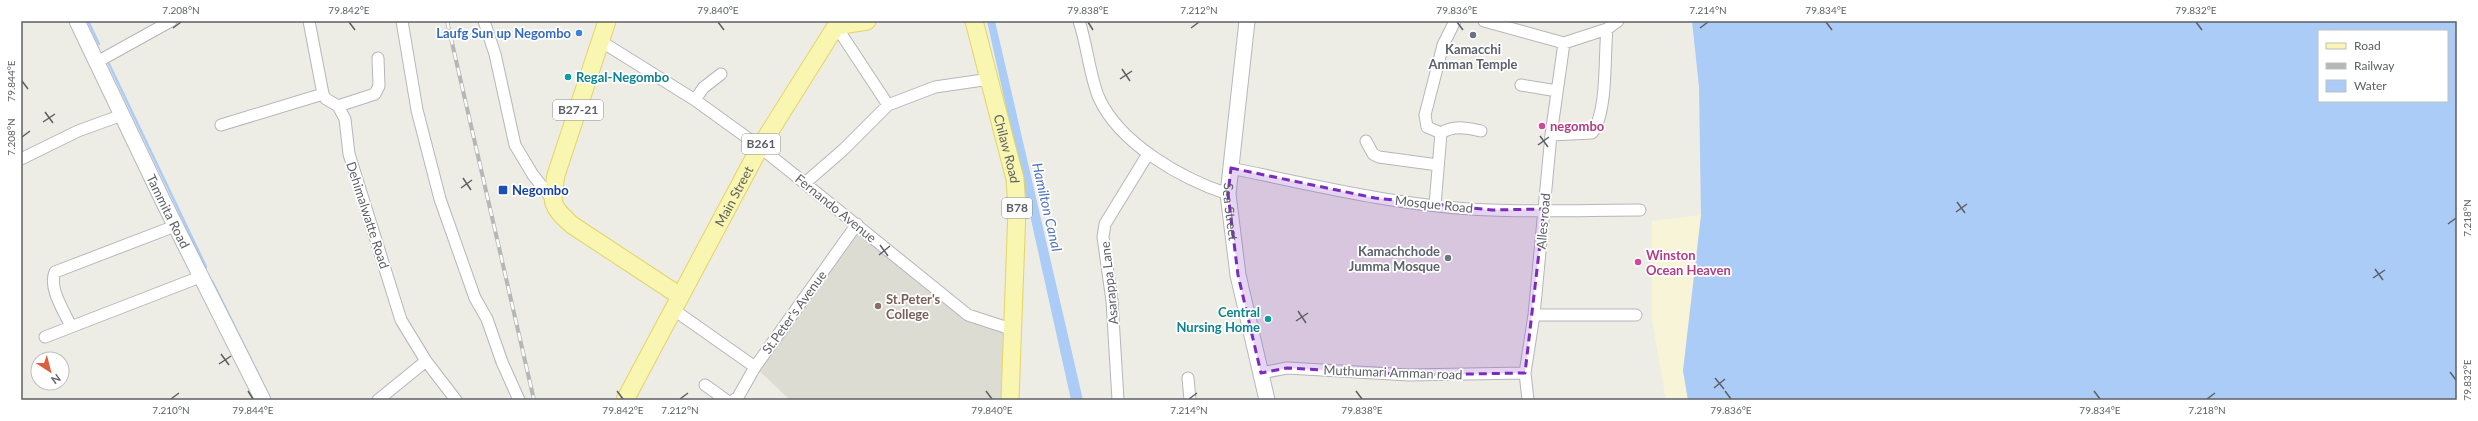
<svg xmlns="http://www.w3.org/2000/svg" width="2478" height="421" viewBox="0 0 2478 421" font-family="Lato,sans-serif">
	<rect width="100%" height="100%" fill="#eeede5"/>
	<path fill="#dddcd3" d="M857,224l111,91 46,15 -4,70h-220l-35,-33z"/>
	<path fill="#f7f4d7" d="M1701,215l-18,155 5,30h-22l-14,-81v-98z"/>
	<path fill="#abccf7" fill-rule="evenodd" d="M987,21h8l88,379h-12z
		M1692,21h765v379h-769l-5,-29 18,-156 -2,-128zM2319,31h128v70h-128z"/>
	<g fill="none" stroke-linecap="round" stroke-linejoin="round">
		<path stroke="#abccf7" stroke-width="2.5" d="M88,21l11,23
			M109,64l97,203
			M212,281l49,99"/>
		<defs>
			<path id="street" d="M309,21l14,73 3,5 12,7 7,13 4,35 52,166 25,41 30,39
				M402,21l15,89 23,89 35,99 12,21 15,43 17,38
				M484,21l11,33 20,91 18,30 19,24
				M1079,21c8,23 11,57 20,77 21,46 83,81 129,96
				M1484,21l80,22 43,-14 11,-8
				M836,26l52,79
				M602,42l93,58 65,47 208,168 46,15
				M97,62l74,-41
				M1521,85l36,6
				M695,100l8,-12 18,-14
				M338,106l37,-12 4,-8 -1,-28
				M221,125l102,-31
				M1441,133c14,-8 25,-5 40,-2
				M1551,135l41,-2c16,-21 12,-77 15,-104
				M1366,141l7,13 6,3 59,8
				M21,159l57,-28 44,-16
				M1231,168c86,18 172,39 260,42 50,2 100,0 149,0
				M805,183l38,-33 45,-45 47,-18 55,-8
				M1435,205l6,-72 -14,-6 -2,-12 18,-70 12,-24
				M674,310l81,57
				M1534,315h102
				M71,327c-6,-15 -23,-38 -16,-55l120,-46
				M45,337l155,-60
				M1261,373l26,-5 122,7 116,-2
				M1188,378l2,22
				M705,385l21,15
				M378,400l48,-39
				M734,400l4,-3 17,-30 102,-143
				M1118,400l-6,-99 -9,-64 2,-13 43,-70
				M1528,400l-3,-27 9,-58 17,-180 13,-92"/>
			<g id="secondary">
				<path id="s1" d="M77,21l86,180 100,199"/>
				<path id="s2" d="M1247,21l-19,173 10,81 29,125"/>
			</g>
			<g id="primary">
				<path d="M607,21l-51,154c-5,28 -6,30 16,50l108,71"/>
				<path id="s3" d="M974,21l41,158 2,30 -7,191"/>
				<path id="s4" d="M625,400l135,-253 76,-121 31,-5"/>
			</g>
		</defs>
		<use href="#street" stroke="#b5b6bb" stroke-width="13"/>
		<use href="#secondary" stroke="#b6b8bd" stroke-width="17"/>
		<use href="#primary" stroke="#e5d367" stroke-width="19"/>
		<use href="#street" stroke="#fff" stroke-width="11"/>
		<use href="#secondary" stroke="#fff" stroke-width="15"/>
		<use href="#primary" stroke="#f8f6b0" stroke-width="17"/>
		<defs>
			<path id="rail" d="M447,21l87,379"/>
		</defs>
		<use href="#rail" stroke="#b5b6b6" stroke-width="4"/>
		<use href="#rail" stroke="#fff" stroke-width="2.5" stroke-dasharray="8" stroke-linecap="butt"/>
	</g>
	<path fill="#7b2cbf" fill-opacity="0.2" stroke="#7b2cbf" stroke-width="3" stroke-dasharray="8 5" stroke-linejoin="round" d="M1231,168l144,30 117,12 52,-1 -19,164 -116,2 -122,-7 -26,5 -23,-98 -10,-81z"/>
	<path fill="none" stroke="#5d5f64" stroke-width="1.5" d="M349,22l6,8M718,22l6,8M1088,22l5,8M1457,22l6,8M1826,22l6,8M2196,22l6,8M173,28l8,-6M1191,28l8,-6M1700,28l8,-6M1122,69l8,12M1120,79l12,-8M22,81l6,8M45,112l8,11M43,122l12,-8M1540,136l8,11M22,137l8,-6M1538,145l11,-8M463,178l8,12M461,188l11,-8M1957,202l8,11M1956,212l11,-8M2448,224l8,-6M880,245l8,11M879,255l11,-9M2375,269l8,11M2373,278l12,-8M1298,311l8,12M1296,321l12,-8M221,354l8,11M219,364l12,-8M2450,372l6,8M1715,378l9,11M1714,388l11,-9M248,391l5,8M617,391l6,8M986,391l6,8M1356,391l6,8M1725,391l6,8M2094,391l6,8M171,399l8,-6M680,399l8,-6M1189,399l8,-6M2207,399l8,-6"/>
	<circle fill="#3f7fe0" stroke="#fff" stroke-width="1.5" cx="579" cy="33" r="4"/>
	<g fill="#6b7280" stroke="#fff" stroke-width="1.5">
		<circle cx="1473" cy="35" r="4"/>
		<circle cx="1448" cy="258" r="4"/>
	</g>
	<g fill="#0f9aa8" stroke="#fff" stroke-width="1.5">
		<circle cx="568" cy="77" r="4"/>
		<circle cx="1268" cy="319" r="4"/>
	</g>
	<g fill="#d1479c" stroke="#fff" stroke-width="1.5">
		<circle cx="1542" cy="126" r="4"/>
		<circle cx="1638" cy="262" r="4"/>
	</g>
	<rect fill="#1a4fb4" stroke="#fff" stroke-width="1.5" x="498" y="185" width="10" height="10" rx="2"/>
	<circle fill="#8d6e63" stroke="#fff" stroke-width="1.5" cx="878" cy="306" r="4"/>
	<g text-anchor="middle" stroke-width="3.5" stroke-linejoin="round" paint-order="stroke">
		<g fill="#fff" stroke="#8e8f92" stroke-width="1">
			<rect x="553" y="100" width="50" height="20" rx="3"/>
			<rect x="742" y="134" width="38" height="20" rx="3"/>
			<rect x="1002" y="198" width="30" height="20" rx="3"/>
		</g>
		<g font-size="12" font-weight="bold" fill="#5d5f64">
			<text x="578" y="114">B27-21</text>
			<text x="761" y="148">B261</text>
			<text x="1017" y="212">B78</text>
		</g>
		<g font-size="13" font-weight="bold" fill="#366cbe" stroke="#fff" text-anchor="end">
			<text x="571" y="38">Laufg Sun up Negombo</text>
		</g>
		<g font-size="13" font-weight="bold" fill="#5b616d" stroke="#fff">
			<text x="1473" y="54">Kamacchi<tspan x="1473" dy="15">Amman Temple</tspan></text>
			<text x="1440" y="256" text-anchor="end">Kamachchode<tspan x="1440" dy="15">Jumma Mosque</tspan></text>
		</g>
		<g font-size="13" font-weight="bold" fill="#0d838f" stroke="#fff" text-anchor="start">
			<text x="576" y="82">Regal-Negombo</text>
			<text x="1260" y="317" text-anchor="end">Central<tspan x="1260" dy="15">Nursing Home</tspan></text>
		</g>
		<g font-size="13" font-weight="bold" fill="#b23c85" stroke="#fff" text-anchor="start">
			<text x="1550" y="131">negombo</text>
			<text x="1646" y="260">Winston<tspan x="1646" dy="15">Ocean Heaven</tspan></text>
		</g>
		<g font-size="13" fill="#5d5f64" stroke="#fff">
			<text dy="5" stroke="none"><textPath href="#s3" startOffset="132">Chilaw Road</textPath></text>
			<text dy="5" stroke="none"><textPath href="#s4" startOffset="231">Main Street</textPath></text>
			<text transform="translate(1434 204) rotate(6)" y="5">Mosque Road</text>
			<text transform="translate(836 208) rotate(39)" y="5">Fernando Avenue</text>
			<text dy="5" stroke="none"><textPath href="#s1" startOffset="211">Tammita Road</textPath></text>
			<text dy="5" stroke="none"><textPath href="#s2" startOffset="192">Sea Street</textPath></text>
			<text transform="translate(368 215) rotate(72)" y="5">Dehimalwatte Road</text>
			<text transform="translate(1543 221) rotate(-85)" y="5">Alles road</text>
			<text transform="translate(1109 283) rotate(-96)" y="5">Asarappa Lane</text>
			<text transform="translate(794 312) rotate(-54)" y="5">St.Peter's Avenue</text>
			<text transform="translate(1393 372) rotate(2)" y="5">Muthumari Amman road</text>
		</g>
		<g font-size="13" font-weight="bold" fill="#164399" stroke="#fff" text-anchor="start">
			<text x="512" y="195">Negombo</text>
		</g>
		<g font-size="13" font-weight="bold" fill="#785e54" stroke="#fff" text-anchor="start">
			<text x="886" y="304">St.Peter's<tspan x="886" dy="15">College</tspan></text>
		</g>
		<g font-size="14" font-style="italic" fill="#5074b9" stroke="#fff">
			<text transform="translate(1047 207) rotate(77)" y="5">Hamilton Canal</text>
		</g>
	</g>
	<rect width="2478" height="421" fill="none" stroke="#ffffff" stroke-width="44"/>
	<rect x="2318" y="30" width="130" height="72" fill="#ffffff" stroke="#bebfc1"/>
	<rect x="2326" y="43" width="20" height="6" fill="#f8f6b0" stroke="#bebfc1"/>
	<text x="2354" y="50" font-size="12" fill="#5d5f64">Road</text>
	<rect x="2326" y="63" width="20" height="6" fill="#b5b6b6" stroke="#bebfc1"/>
	<text x="2354" y="70" font-size="12" fill="#5d5f64">Railway</text>
	<rect x="2326" y="80" width="20" height="12" fill="#abccf7" stroke="#bebfc1"/>
	<text x="2354" y="90" font-size="12" fill="#5d5f64">Water</text>
	<g transform="translate(50 371) rotate(144)"><circle r="19" fill="#ffffff" stroke="#bebfc1"/>
	<path d="M0-3L7 15L0 10L-7 15Z" fill="#da613f"/>
	<text y="-6" font-size="11" font-weight="bold" text-anchor="middle" fill="#5d5f64">N</text>
	</g>
	<rect x="22" y="22" width="2434" height="377" fill="none" stroke="#5d5f64" stroke-width="1.5"/>
	<g font-size="10" text-anchor="middle" fill="#5d5f64">
		<text x="181" y="14">7.208°N</text>
		<text x="349" y="14">79.842°E</text>
		<text x="718" y="14">79.840°E</text>
		<text x="1088" y="14">79.838°E</text>
		<text x="1199" y="14">7.212°N</text>
		<text x="1457" y="14">79.836°E</text>
		<text x="1708" y="14">7.214°N</text>
		<text x="1826" y="14">79.834°E</text>
		<text x="2196" y="14">79.832°E</text>
		<text transform="translate(11 81) rotate(-90)" y="4">79.844°E</text>
		<text transform="translate(11 137) rotate(-90)" y="4">7.208°N</text>
		<text transform="translate(2467 218) rotate(-90)" y="4">7.218°N</text>
		<text transform="translate(2467 380) rotate(-90)" y="4">79.832°E</text>
		<text x="171" y="414">7.210°N</text>
		<text x="253" y="414">79.844°E</text>
		<text x="623" y="414">79.842°E</text>
		<text x="680" y="414">7.212°N</text>
		<text x="992" y="414">79.840°E</text>
		<text x="1189" y="414">7.214°N</text>
		<text x="1362" y="414">79.838°E</text>
		<text x="1731" y="414">79.836°E</text>
		<text x="2100" y="414">79.834°E</text>
		<text x="2207" y="414">7.218°N</text>
	</g>
</svg>
